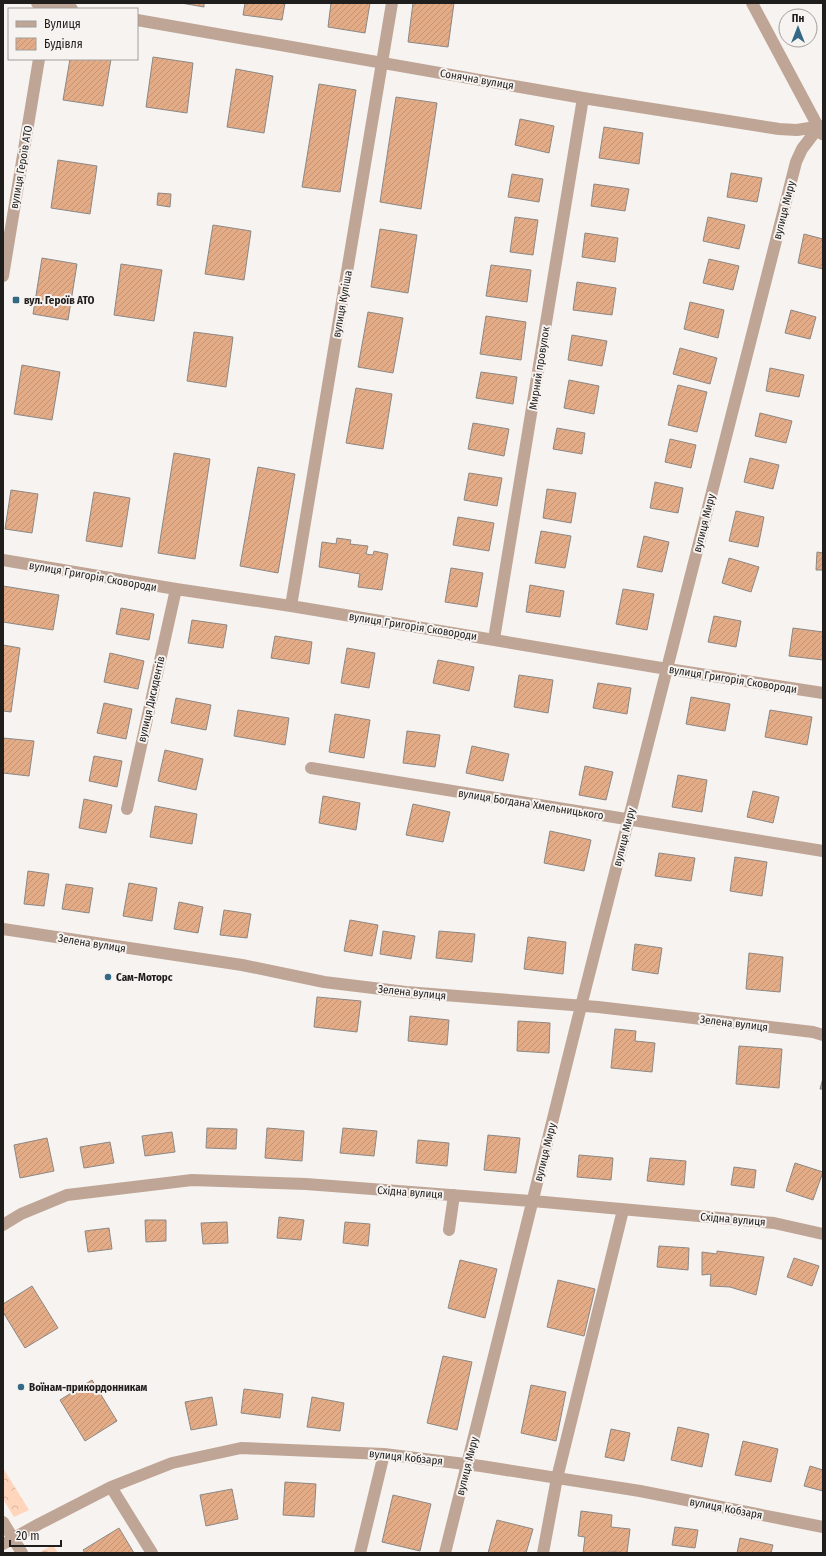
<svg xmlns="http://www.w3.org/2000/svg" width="826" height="1556" viewBox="0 0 826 1556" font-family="'Fira Sans Condensed',sans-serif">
	<defs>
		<pattern id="park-crowns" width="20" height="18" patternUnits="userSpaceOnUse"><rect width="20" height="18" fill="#ffd5bc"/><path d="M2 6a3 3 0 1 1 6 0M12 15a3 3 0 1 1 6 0" fill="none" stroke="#dab6a1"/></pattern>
		<pattern id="building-hatch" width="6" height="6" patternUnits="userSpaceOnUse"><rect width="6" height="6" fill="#e4ab87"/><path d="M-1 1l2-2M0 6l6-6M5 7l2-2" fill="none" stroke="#c39374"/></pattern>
	</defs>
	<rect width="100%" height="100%" fill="#f7f3f0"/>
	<path fill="url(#park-crowns)" d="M3,1468l26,42 -15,7 -11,-18z
		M53,1545l5,8h-20z"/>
	<path fill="url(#building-hatch)" stroke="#8b8885" d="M181,3h23v4z
		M245,3h40l-3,17 -39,-5z
		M331,3h39l-5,30 -37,-6z
		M413,3h41l-6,44 -40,-5z
		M153,57l40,6 -6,50 -41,-6z
		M70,59h41l-8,47 -40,-6z
		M236,69l37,7 -9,57 -37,-6z
		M319,84l37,6 -16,102 -38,-5z
		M396,97l41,6 -16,106 -41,-7z
		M520,119l34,7 -5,27 -34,-8z
		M604,127l39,6 -4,31 -40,-6z
		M58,160l39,6 -7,48 -39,-6z
		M731,173l31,5 -5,24 -30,-5z
		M512,174l31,5 -4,23 -31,-5z
		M594,184l35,5 -4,22 -34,-5z
		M158,193l13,1 -1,13 -13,-2z
		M515,217l23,3 -5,35 -23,-3z
		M708,217l37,8 -6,24 -36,-8z
		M213,225l38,6 -7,49 -39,-6z
		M380,229l37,6 -9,58 -37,-6z
		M585,233l33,5 -3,24 -33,-5z
		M804,234l19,5v30l-25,-6z
		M42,258l35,6 -9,56 -35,-6z
		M709,259l30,7 -6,24 -30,-7z
		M121,264l41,6 -8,51 -40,-6z
		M491,265l40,5 -4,32 -41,-6z
		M577,282l39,6 -4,27 -39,-5z
		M690,302l34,8 -6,28 -34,-9z
		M791,310l25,7 -6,22 -25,-6z
		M368,312l35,6 -10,55 -35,-6z
		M486,316l40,6 -5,38 -41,-6z
		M194,332l39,5 -7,50 -39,-6z
		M572,335l35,6 -5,25 -34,-6z
		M680,348l37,10 -7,26 -37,-10z
		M22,365l38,7 -8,48 -38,-6z
		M770,368l34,7 -5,22 -33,-6z
		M481,372l36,5 -4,27 -37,-6z
		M569,380l30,6 -5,28 -30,-6z
		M678,385l29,7 -10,40 -29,-7z
		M356,388l36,6 -9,55 -37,-6z
		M760,413l32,8 -6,22 -31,-7z
		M473,423l36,6 -5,27 -36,-7z
		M557,428l28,5 -3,21 -29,-5z
		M670,439l26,6 -5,23 -26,-6z
		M174,453l36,6 -15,100 -37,-6z
		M750,458l29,7 -6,24 -29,-7z
		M258,467l37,7 -17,99 -38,-7z
		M469,473l33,5 -5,28 -33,-6z
		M655,482l28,6 -5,25 -28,-5z
		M547,489l29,4 -5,30 -28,-5z
		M11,490l27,4 -6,39 -27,-4z
		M94,492l36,6 -8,49 -36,-6z
		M736,511l28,6 -6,30 -29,-6z
		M458,517l36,6 -5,28 -36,-6z
		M541,531l30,5 -6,32 -30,-5z
		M644,536l25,6 -7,30 -25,-5z
		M337,538l14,2 -1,4 18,2 -2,8 7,1 1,-4 14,3 -6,36 -24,-3 2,-13 -41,-7 3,-25 14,2z
		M817,552l6,1v17h-7z
		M729,558l30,9 -8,25 -29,-9z
		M451,568l32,5 -6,34 -32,-5z
		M530,585l34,6 -4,26 -34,-5z
		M3,586l56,9 -6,35 -50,-8z
		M623,589l31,5 -7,36 -31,-6z
		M121,608l33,6 -5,26 -33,-6z
		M714,616l27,5 -5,26 -28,-5z
		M192,620l35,5 -4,23 -35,-5z
		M793,628l30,4v28l-34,-4z
		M275,636l37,6 -3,22 -38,-6z
		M3,645l17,3 -9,64 -8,-1z
		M347,648l28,5 -6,35 -28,-5z
		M110,653l34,8 -6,28 -34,-7z
		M438,660l36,7 -5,24 -36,-8z
		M519,675l34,5 -5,33 -34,-6z
		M598,683l33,5 -4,26 -34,-6z
		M691,697l39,7 -5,27 -39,-7z
		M176,698l35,7 -5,25 -35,-7z
		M104,703l28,6 -6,30 -29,-6z
		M238,710l51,8 -4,27 -51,-9z
		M770,710l42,7 -5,28 -42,-8z
		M335,714l35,6 -6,38 -35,-6z
		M407,731l33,4 -5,32 -32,-4z
		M3,738l31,3 -5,35 -26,-3z
		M472,746l37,8 -6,27 -37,-8z
		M165,750l38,9 -7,31 -38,-9z
		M94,756l28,5 -5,26 -28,-6z
		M585,766l28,6 -7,28 -27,-5z
		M678,775l29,5 -5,32 -30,-5z
		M753,791l26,6 -6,26 -26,-6z
		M323,796l37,7 -4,27 -37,-7z
		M84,799l28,6 -6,28 -27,-5z
		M413,804l37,8 -7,30 -37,-7z
		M155,806l42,8 -5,30 -42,-7z
		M550,831l41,9 -7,31 -40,-8z
		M659,853l36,5 -4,23 -36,-5z
		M735,857l32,5 -5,34 -32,-5z
		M28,871l21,3 -5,32 -20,-2z
		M129,883l28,5 -5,33 -29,-5z
		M66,884l27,4 -4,25 -27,-4z
		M179,902l24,5 -5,26 -24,-4z
		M224,910l27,4 -4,24 -27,-3z
		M350,920l28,5 -6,31 -28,-5z
		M383,931l32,5 -4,23 -31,-5z
		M439,931l36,3 -3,28 -36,-4z
		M528,937l38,5 -3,32 -39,-5z
		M635,944l27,4 -4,26 -26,-4z
		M749,953l34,4 -3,35 -34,-3z
		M317,997l44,4 -4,31 -43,-5z
		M410,1016l39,4 -2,25 -39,-4z
		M518,1021l32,2 -1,30 -32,-2z
		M615,1029l21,2 -1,10 20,2 -3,29 -41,-4z
		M739,1046l43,3 -3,39 -43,-4z
		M823,1078v11h-3z
		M207,1128l30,1 -1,20 -30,-1z
		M267,1128l37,3 -2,30 -37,-3z
		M343,1128l34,3 -3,25 -34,-3z
		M172,1132l3,20 -30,4 -3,-20z
		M488,1135l32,3 -4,35 -32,-3z
		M47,1138l7,33 -34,7 -6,-33z
		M418,1140l31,3 -2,23 -31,-3z
		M110,1142l4,21 -30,5 -4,-21z
		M579,1155l34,3 -2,22 -34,-3z
		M650,1158l36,3 -2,24 -37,-4z
		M795,1163l28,9 -10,28 -27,-9z
		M734,1167l22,3 -2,18 -23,-3z
		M279,1217l25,3 -3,20 -24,-2z
		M145,1220h21v21l-20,1z
		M227,1222l1,21 -25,1 -2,-21z
		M345,1222l25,2 -2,22 -25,-3z
		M109,1228l3,21 -24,3 -3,-21z
		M659,1246l30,2 -1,22 -31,-3z
		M717,1251l47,6 -8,38 -26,-8 -20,-1 1,-12 -9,1v-23l15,2z
		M794,1258l25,8 -7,20 -25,-9z
		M460,1260l37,9 -12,49 -37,-10z
		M558,1280l37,9 -11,47 -37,-9z
		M32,1286l26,42 -33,20 -22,-36v-8z
		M443,1356l29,6 -15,68 -30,-7z
		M92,1380l25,41 -32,20 -25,-41z
		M531,1385l35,7 -10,49 -35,-8z
		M244,1389l39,5 -3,24 -39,-5z
		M212,1397l5,28 -26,5 -6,-28z
		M312,1397l32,6 -4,28 -33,-4z
		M678,1427l31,7 -7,33 -31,-7z
		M611,1429l19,4 -6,28 -19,-4z
		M743,1441l35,8 -7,33 -36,-7z
		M810,1466l13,4v21l-19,-5z
		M285,1482l31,2 -2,33 -31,-2z
		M232,1489l6,30 -32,7 -6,-31z
		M393,1495l38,9 -11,47 -38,-9z
		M581,1511l31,4 -1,12 19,2 -3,24 -12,-1 -32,1 2,-16 -7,-1z
		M497,1520l36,9 -7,24h-38z
		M675,1527l23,3 -3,18 -23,-3z
		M119,1528l15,25h-49l-2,-3z
		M740,1538l33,7 -2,8h-34z"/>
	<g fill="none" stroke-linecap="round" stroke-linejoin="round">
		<path stroke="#bfa595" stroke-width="12" d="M37,3l35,6
			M752,3l70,131
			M137,20l446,78 196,31 18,1 25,-4
			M3,276l36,-217
			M3,560l173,29 115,17 364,61 168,26
			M291,606l101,-603
			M494,639l89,-541
			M311,768l512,83
			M127,809l49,-220
			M3,929l239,36 82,17 82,10 192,15 215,25 10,3
			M3,1225l18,-11 46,-19 125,-15 114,4 238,18 230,21 49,11
			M449,1230l5,-35
			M111,1487l41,66
			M3,1522l19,31
			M3,1544l36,-20 72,-37 61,-24 69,-15 143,6 97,12 159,25 183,36
			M360,1553l24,-99
			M445,1553l133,-535 218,-856 6,-13 16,-21
			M543,1553l14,-75 66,-268"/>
	</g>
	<g fill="#346985" stroke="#f7f3f0" stroke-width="1.5">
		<rect x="12" y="296" width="8" height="8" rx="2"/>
		<circle cx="108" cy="977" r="4"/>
		<circle cx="21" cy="1387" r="4"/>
	</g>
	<g text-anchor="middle" stroke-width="4" stroke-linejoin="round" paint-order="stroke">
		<g font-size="11" fill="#1f1e1d" stroke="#f7f3f0">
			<text transform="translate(477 79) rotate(10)" y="4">Сонячна вулиця</text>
			<text transform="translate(21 167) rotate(-80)" y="4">вулиця Героїв АТО</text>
			<text transform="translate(784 210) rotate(-76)" y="4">вулиця Миру</text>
			<text transform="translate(342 304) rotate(-80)" y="4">вулиця Куліша</text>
			<text transform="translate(539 368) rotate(-81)" y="4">Мирний провулок</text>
			<text transform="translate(704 523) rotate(-76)" y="4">вулиця Миру</text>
			<text transform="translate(93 576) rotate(10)" y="4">вулиця Григорія Сковороди</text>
			<text transform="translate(413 626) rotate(9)" y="4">вулиця Григорія Сковороди</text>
			<text transform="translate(733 679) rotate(9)" y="4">вулиця Григорія Сковороди</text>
			<text transform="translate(151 699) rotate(-77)" y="4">вулиця Дисидентів</text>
			<text transform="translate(531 804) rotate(9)" y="4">вулиця Богдана Хмельницького</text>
			<text transform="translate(624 837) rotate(-76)" y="4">вулиця Миру</text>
			<text transform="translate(92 943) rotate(9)" y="4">Зелена вулиця</text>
			<text transform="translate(412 992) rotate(6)" y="4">Зелена вулиця</text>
			<text transform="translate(734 1023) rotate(7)" y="4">Зелена вулиця</text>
			<text transform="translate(545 1152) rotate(-76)" y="4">вулиця Миру</text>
			<text transform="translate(410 1192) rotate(4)" y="4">Східна вулиця</text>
			<text transform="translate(733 1219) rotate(5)" y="4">Східна вулиця</text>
			<text transform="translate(406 1457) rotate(6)" y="4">вулиця Кобзаря</text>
			<text transform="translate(467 1466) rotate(-76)" y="4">вулиця Миру</text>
			<text transform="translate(726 1508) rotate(11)" y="4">вулиця Кобзаря</text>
		</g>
		<g font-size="11" font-weight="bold" fill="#1f1e1d" stroke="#f7f3f0" text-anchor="start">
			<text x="24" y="304">вул. Героїв АТО</text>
			<text x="116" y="981">Сам-Моторс</text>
			<text x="29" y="1391">Воїнам-прикордонникам</text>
		</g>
	</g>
	<rect width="826" height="1556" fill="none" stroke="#1f1e1d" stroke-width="8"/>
	<rect x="8" y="8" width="130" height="52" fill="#f7f3f0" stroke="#a19e9c"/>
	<rect x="16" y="21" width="20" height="6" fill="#bfa595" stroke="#a19e9c"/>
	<text x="44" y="28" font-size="12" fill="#1f1e1d">Вулиця</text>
	<rect x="16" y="38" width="20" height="12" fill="url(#building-hatch)" stroke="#a19e9c"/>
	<text x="44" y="48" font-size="12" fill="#1f1e1d">Будівля</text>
	<g transform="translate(798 28)"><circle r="19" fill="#f7f3f0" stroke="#a19e9c"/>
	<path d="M0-3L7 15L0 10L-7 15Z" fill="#346985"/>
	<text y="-6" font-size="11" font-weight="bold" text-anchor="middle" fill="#1f1e1d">Пн</text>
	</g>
	<path d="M10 1540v6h51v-6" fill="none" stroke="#1f1e1d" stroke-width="2"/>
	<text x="16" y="1540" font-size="12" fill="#1f1e1d" stroke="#f7f3f0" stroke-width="3" paint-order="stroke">20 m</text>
</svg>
